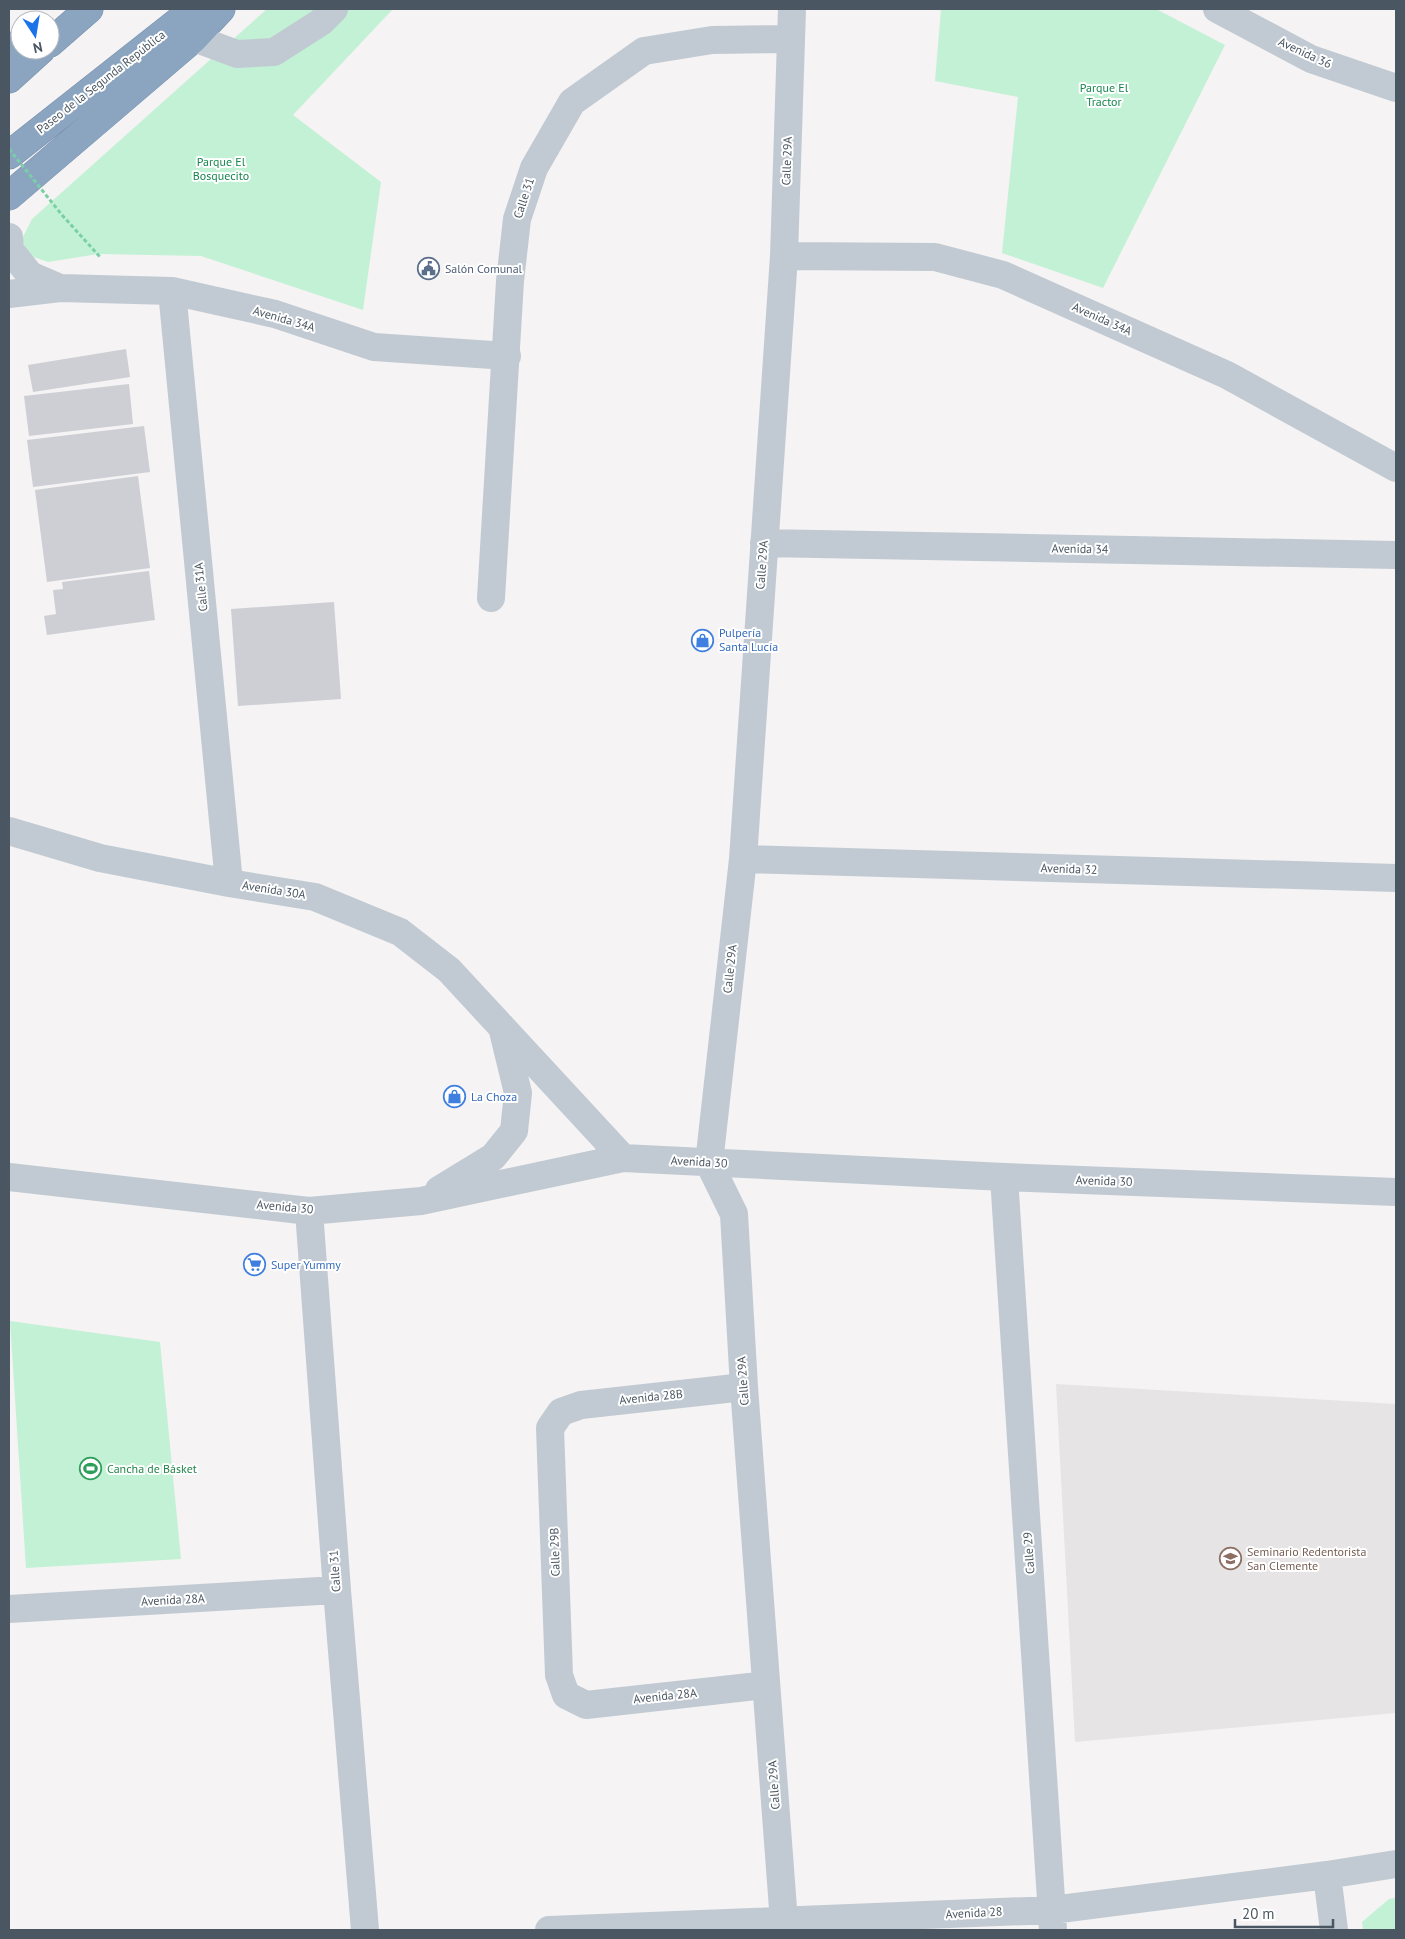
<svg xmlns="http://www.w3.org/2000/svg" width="1405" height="1939" viewBox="0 0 1405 1939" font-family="'PT Sans',sans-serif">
	<rect width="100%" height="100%" fill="#f5f3f3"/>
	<path fill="#e6e4e5" d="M1056,1384l340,20v309l-321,29z"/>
	<path fill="#c3f1d5" d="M267,9h126l-100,106 88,67 -18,128 -162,-54 -103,-2 -50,8 -20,-7 -6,-16 10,-20z
		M941,9h215l69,36 -122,243 -101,-35 16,-156 -83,-16z
		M10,1321l150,21 21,217 -155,9z
		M1396,1898v32h-33l-1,-8 27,-23z"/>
	<path fill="#cdcfd5" d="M126,349l4,28 -97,15 -5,-27z
		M129,384l4,40 -104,12 -5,-40z
		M144,426l6,46 -117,15 -6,-47z
		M138,476l12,92 -103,14 -12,-92z
		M149,571l6,49 -108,15 -3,-19 12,-2 -3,-24 10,-1 -1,-7z
		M334,602l7,97 -103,7 -7,-97z"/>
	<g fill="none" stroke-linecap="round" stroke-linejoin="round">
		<defs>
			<path id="highway" d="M50,43l39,-34
				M9,50l11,-7
				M9,79l32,-29
				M9,155l185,-146
				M9,196l185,-158 27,-29"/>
		</defs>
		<use href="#highway" stroke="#7690ad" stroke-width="29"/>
		<path stroke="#7ad0a6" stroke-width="3" stroke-dasharray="4 2.5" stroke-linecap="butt" d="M62,215l39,43"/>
		<path stroke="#c1cad2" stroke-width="28" d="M1217,9l94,50 85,29
			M194,38l43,16 37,-2 47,-30 13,-13
			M9,237l1,13 20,25 30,13
			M784,256l151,1 68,18 224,100 169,93
			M172,291l57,592
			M9,294l51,-6 112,3 103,23 99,33 133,9
			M764,543l632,12
			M491,598l19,-317 7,-62 17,-51 38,-66 72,-51 68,-11 78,-1
			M9,831l91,27 129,25 86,14 85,35 49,38 174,188
			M743,859l653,19
			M9,1177l300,34 112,-10 202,-43 381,19 392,15
			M1004,1177l49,753
			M439,1190l54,-33 21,-26 4,-38 -16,-66
			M309,1211l28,379 28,340
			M744,1387l-163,18 -20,7 -11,16 9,247 7,20 20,10 180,-20
			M9,1609l328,-19
			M1327,1875l7,55
			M784,1922l-40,-535 -10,-173 -25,-51 34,-304 41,-603 8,-247
			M549,1930l503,-20 275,-35 69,-11"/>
		<use href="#highway" stroke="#8ba5c1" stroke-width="28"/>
		<path stroke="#7ad0a6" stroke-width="3" stroke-dasharray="4 2.5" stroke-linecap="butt" d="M9,149l53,66"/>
	</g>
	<defs>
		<symbol id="civic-ring" viewBox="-11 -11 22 22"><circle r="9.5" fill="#fff" stroke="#5c6f8a" stroke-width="1.5"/><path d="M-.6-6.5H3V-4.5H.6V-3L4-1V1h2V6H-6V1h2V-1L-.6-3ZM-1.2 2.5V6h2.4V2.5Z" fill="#5c6f8a"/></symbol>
		<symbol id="shop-ring" viewBox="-11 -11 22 22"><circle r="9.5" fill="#fff" stroke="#3f7fe0" stroke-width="1.5"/><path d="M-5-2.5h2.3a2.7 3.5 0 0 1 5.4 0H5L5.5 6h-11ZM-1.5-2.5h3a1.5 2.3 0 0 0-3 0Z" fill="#3f7fe0"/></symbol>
		<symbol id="supermarket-ring" viewBox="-11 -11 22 22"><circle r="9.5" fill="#fff" stroke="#3f7fe0" stroke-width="1.5"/><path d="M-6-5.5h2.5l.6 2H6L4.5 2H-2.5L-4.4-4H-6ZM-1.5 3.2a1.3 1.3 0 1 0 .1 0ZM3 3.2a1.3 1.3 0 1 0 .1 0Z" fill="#3f7fe0"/></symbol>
		<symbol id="stadium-ring" viewBox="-11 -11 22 22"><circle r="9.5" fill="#fff" stroke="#2e9e5b" stroke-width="1.5"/><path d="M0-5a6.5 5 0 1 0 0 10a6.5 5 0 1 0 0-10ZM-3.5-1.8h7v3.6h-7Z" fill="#2e9e5b"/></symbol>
		<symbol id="university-ring" viewBox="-11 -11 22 22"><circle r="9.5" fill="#fff" stroke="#8d6e63" stroke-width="1.5"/><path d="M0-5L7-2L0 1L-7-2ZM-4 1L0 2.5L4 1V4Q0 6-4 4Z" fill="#8d6e63"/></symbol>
	</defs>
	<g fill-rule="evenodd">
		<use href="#civic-ring" x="416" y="256" width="25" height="25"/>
		<use href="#shop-ring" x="690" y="628" width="25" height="25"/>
		<use href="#shop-ring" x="442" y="1084" width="25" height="25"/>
		<use href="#supermarket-ring" x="242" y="1252" width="25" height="25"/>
		<use href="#stadium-ring" x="78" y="1456" width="25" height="25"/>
		<use href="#university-ring" x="1218" y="1546" width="25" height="25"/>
	</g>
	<g text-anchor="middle" stroke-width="4" stroke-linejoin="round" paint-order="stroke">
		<g font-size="12" fill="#4a5661" stroke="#fff">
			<text transform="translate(1305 53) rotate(25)" y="4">Avenida 36</text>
			<text transform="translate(101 82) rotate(-38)" y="4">Paseo de la Segunda República</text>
			<text transform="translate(787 161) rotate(-88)" y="4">Calle 29A</text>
			<text transform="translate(524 198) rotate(-72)" y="4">Calle 31</text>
			<text transform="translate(284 319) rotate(16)" y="4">Avenida 34A</text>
			<text transform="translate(1102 319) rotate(24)" y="4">Avenida 34A</text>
			<text transform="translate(1080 549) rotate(1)" y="4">Avenida 34</text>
			<text transform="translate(762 565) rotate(-86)" y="4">Calle 29A</text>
			<text transform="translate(201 587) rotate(-96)" y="4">Calle 31A</text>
			<text transform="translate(1069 869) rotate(2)" y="4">Avenida 32</text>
			<text transform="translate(274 890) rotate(9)" y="4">Avenida 30A</text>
			<text transform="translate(730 969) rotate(-84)" y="4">Calle 29A</text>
			<text transform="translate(699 1162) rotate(3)" y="4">Avenida 30</text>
			<text transform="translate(1104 1181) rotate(2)" y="4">Avenida 30</text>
			<text transform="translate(285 1207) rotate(5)" y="4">Avenida 30</text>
			<text transform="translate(743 1381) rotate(-94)" y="4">Calle 29A</text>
			<text transform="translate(651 1397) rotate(-6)" y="4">Avenida 28B</text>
			<text transform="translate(555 1552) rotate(-92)" y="4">Calle 29B</text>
			<text transform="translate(1029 1553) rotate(-94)" y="4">Calle 29</text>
			<text transform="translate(335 1571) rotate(-94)" y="4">Calle 31</text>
			<text transform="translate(173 1600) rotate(-3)" y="4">Avenida 28A</text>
			<text transform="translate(665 1696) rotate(-6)" y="4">Avenida 28A</text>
			<text transform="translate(774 1785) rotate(-94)" y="4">Calle 29A</text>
			<text transform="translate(974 1913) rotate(-3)" y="4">Avenida 28</text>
		</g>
		<g font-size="12" fill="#17864f" stroke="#fff">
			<text x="1104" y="92">Parque El<tspan x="1104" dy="14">Tractor</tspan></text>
			<text x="221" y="166">Parque El<tspan x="221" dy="14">Bosquecito</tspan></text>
		</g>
		<g font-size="12" fill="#4e5e75" stroke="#fff" text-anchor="start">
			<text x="445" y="273">Salón Comunal</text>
		</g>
		<g font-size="12" fill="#366cbe" stroke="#fff" text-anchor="start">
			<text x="719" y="637">Pulpería<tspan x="719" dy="14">Santa Lucía</tspan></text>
			<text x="471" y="1101">La Choza</text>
			<text x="271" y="1269">Super Yummy</text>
		</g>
		<g font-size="12" fill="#27864d" stroke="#fff" text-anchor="start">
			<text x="107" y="1473">Cancha de Básket</text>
		</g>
		<g font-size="12" fill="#785e54" stroke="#fff" text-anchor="start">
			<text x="1247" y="1556">Seminario Redentorista<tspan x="1247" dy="14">San Clemente</tspan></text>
		</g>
	</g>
	<rect width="1405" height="1939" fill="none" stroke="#4a5661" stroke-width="20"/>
	<g transform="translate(35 35) rotate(168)"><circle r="24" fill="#ffffff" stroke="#b7bbc0"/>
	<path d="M0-4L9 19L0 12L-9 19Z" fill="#1a73e8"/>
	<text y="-8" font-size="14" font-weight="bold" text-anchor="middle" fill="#4a5661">N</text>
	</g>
	<path d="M1235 1919v8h98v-8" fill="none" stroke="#4a5661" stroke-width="2.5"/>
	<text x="1242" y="1919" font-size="15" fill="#4a5661" stroke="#ffffff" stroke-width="4" paint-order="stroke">20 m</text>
</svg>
